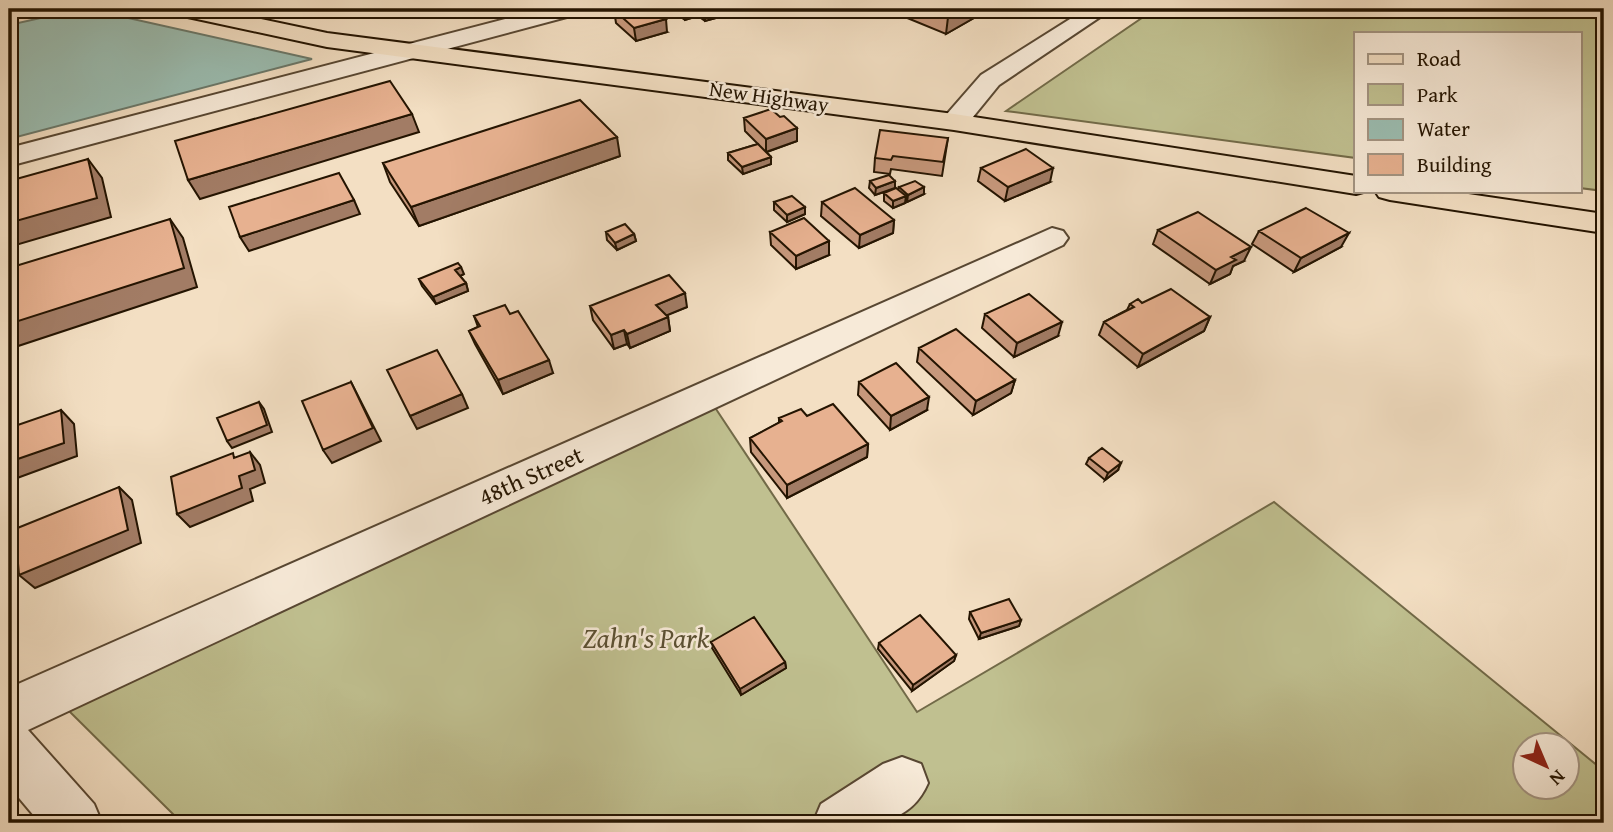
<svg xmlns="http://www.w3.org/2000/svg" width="1613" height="832" viewBox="0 0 1613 832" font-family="'Gentium Book Plus',serif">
	<rect width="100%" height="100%" fill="#f3dfc3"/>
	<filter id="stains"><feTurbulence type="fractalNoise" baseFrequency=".00286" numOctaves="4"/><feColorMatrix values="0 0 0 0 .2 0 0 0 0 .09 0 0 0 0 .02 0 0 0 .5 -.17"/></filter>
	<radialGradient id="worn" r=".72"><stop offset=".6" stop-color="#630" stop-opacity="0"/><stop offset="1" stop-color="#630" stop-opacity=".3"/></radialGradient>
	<path fill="#c0c090" stroke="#726a48" stroke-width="2" fill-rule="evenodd" d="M1155,9h449v182l-24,-3v-155h-224v125l-350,-47z
		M712,403l205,309 357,-210 330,269v52h-1422l-119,-118zM1526,744h42v42h-42z"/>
	<path fill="#9bbdb1" stroke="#6b796b" stroke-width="2" d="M81,9h7l224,50 -303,80v-114z"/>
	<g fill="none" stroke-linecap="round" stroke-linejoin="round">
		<defs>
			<path id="minor" d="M544,9h37l-3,5 -569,152v-18z
				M1086,9h26l-113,76 -35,43h-20l-4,-6 41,-47z
				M1052,228l11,3 5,7 -5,7 -1035,485 66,74 8,19h-62l-31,-37v-98z
				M902,757l19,7 7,19c-21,49 -69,40 -115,40l8,-19 62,-40z"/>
			<path id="major" d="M172,9h42l113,24 627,81 402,62v15h11l-11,3 -402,-64 -627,-83 -144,-31 -8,-2z
				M1375,191h73l156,23v19l-214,-33 -11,-3z"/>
		</defs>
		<use href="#minor" stroke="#584732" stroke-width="4"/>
		<use href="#major" stroke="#241401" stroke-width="4"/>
		<use href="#minor" fill="#f7ead8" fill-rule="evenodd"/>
		<use href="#major" fill="#f3dfc3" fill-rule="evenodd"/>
	</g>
	<path fill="#c7987c" stroke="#241401" stroke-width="2" d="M669,9h47v9l-11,3 -7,-5 -13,4z
		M900,9h87l-1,2 -40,23 -46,-19z
		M614,10l53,22 -31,9 -20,-18z
		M780,117l17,11v13l-30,11 4,5v7l-28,10 -15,-14v-7l30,-9 -13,-13 -1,-13z
		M948,138l-6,38 -51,-7 -1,5 -16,-2 1,-14z
		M620,156l-201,70 -29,-44 -7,-19z
		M981,168l69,14 -45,19 -27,-20z
		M870,181l25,7 -20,7 -6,-7z
		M899,187l25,7 -17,8 -2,-2v3l-12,5 -9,-7v-8l14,-3z
		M774,202l31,5v7l-18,8 -13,-12z
		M822,202l72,18 -1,13 -34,15 -38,-32z
		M1158,230l86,31 -11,5 -3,8 -20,10 -57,-40z
		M1259,231l82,16 -47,25 -42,-28z
		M606,232l28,2 2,7 -19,9 -10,-10z
		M770,232l59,23 -33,14 -25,-24z
		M464,274l-4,2 6,7 2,8 -32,13 -14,-18 -3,-7z
		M1142,303l68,14 -6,14 -66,36 -39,-32 5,-13 23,-12 3,-6z
		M590,306l97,1 -21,8 2,2 2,14 -40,17 -3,-4 -13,5 -21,-29z
		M510,314l43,59 -50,21 -28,-50 -6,-13 9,-4 -4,-11z
		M985,314l73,22 -44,21 -32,-29z
		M919,348l96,32 -4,13 -38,22 -56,-53z
		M859,382l68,28 -37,20 -32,-35z
		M807,416l61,28 -1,13 -80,41 -36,-46 -1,-14 29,-15v-5z
		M1089,458l29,12 -13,10 -19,-16z
		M970,612l51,8 -2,6 -40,13 -10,-20z
		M711,642l74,20 1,6 -45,27 -29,-47z
		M879,643l77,12 -2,6 -42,30 -34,-42z"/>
	<path fill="#a27c65" stroke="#241401" stroke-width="2" d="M405,9h28l-3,1 1,2 -24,3z
		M684,9h14v7l-13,4z
		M704,9h12v9l-11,3z
		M949,9h38l-1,2 -40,23z
		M666,19l1,13 -31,9 -2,-13z
		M412,114l7,18 -219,67 -12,-19z
		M797,128v13l-31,11v-13z
		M617,137l3,19 -201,70 -8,-19z
		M771,157v7l-28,10 -1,-7z
		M88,159l14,19 9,39 -102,30v-24z
		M1053,168l-3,14 -45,19 3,-14z
		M895,181v7l-20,7 1,-7z
		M924,187v7l-17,8 1,-7z
		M906,196l-1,7 -12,5v-7z
		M354,200l6,14 -111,37 -9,-14z
		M805,207v7l-18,8v-7z
		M170,219l13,19 14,49 -188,62v-25z
		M894,220l-1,13 -34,15 1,-13z
		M1349,233l-8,14 -47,25 7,-14z
		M634,234l2,7 -19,9 -2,-7z
		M829,241v14l-33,14v-13z
		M1251,247l-7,14 -11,5 -3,8 -20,10 6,-14 15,-13z
		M461,267l3,7 -6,3 -3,-7z
		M466,283l2,8 -32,13 -3,-7z
		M685,293l2,14 -29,12 -2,-14z
		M668,317l2,14 -40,17 -3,-14z
		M1210,317l-6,14 -66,36 5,-13z
		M1062,322l-4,14 -44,21 3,-14z
		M624,330l3,14 -13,5 -3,-14z
		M549,360l4,13 -50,21 -5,-14z
		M1015,380l-4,13 -38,22 3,-14z
		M351,382l30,59 -49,22 -9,-13z
		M462,394l6,14 -51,21 -7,-13z
		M929,397l-2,13 -37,20 1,-14z
		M259,402l5,7 8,23 -40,16 -5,-7z
		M61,410l13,14 3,32 -68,25v-19z
		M868,444l-1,13 -80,41v-13z
		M250,452l10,13 5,18 -15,6 3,12 -63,26 -13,-13 62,-38z
		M1121,463l-3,7 -13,10 3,-7z
		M119,487l13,13 9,43 -106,45 -16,-13z
		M1021,620l-2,6 -40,13 2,-6z
		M956,655l-2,6 -42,30 1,-6z
		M785,662l1,6 -45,27 -1,-6z"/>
	<path fill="#e7b190" stroke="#241401" stroke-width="2" d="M619,9h34l13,10 -32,9 -20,-18z
		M390,81l22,33 -224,66 -13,-39z
		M580,100l37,37 -206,70 -28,-44z
		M771,109l9,8 4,-1 13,12 -31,11 -22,-21z
		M880,130l68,8 -5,24 -50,-6 -2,4 -16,-2z
		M758,144l13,13 -29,10 -14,-14z
		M1026,149l27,19 -45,19 -27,-19z
		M88,159l9,39 -88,25v-42z
		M339,173l15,27 -114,37 -11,-30z
		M889,175l6,6 -19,7 -6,-7z
		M915,181l9,6 -16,8 -9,-8z
		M855,188l39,32 -34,15 -38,-33z
		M896,188l10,8 -13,5 -9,-8z
		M792,196l13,11 -18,8 -13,-13z
		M1306,208l43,25 -48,25 -42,-27z
		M1198,212l53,35 -20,10 5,3 -20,10 -58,-40z
		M804,218l25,23 -33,15 -26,-24z
		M170,219l14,49 -175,56v-56z
		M625,224l9,10 -19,9 -9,-11z
		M458,263l3,4 -6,3 11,13 -33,14 -14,-18z
		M669,275l16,18 -29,12 12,12 -41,17 -3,-4 -13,5 -21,-29z
		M1171,289l39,28 -67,37 -39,-32 30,-15 -4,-3 8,-5 4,4z
		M1029,294l33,28 -45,21 -32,-29z
		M505,305l5,9 8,-3 31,49 -51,20 -29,-49 11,-5 -6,-10z
		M956,329l59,51 -39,21 -57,-53z
		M437,350l25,44 -52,22 -23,-46z
		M896,363l33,34 -38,19 -32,-34z
		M351,382l22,46 -50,22 -21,-49z
		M259,402l8,23 -40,16 -10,-23z
		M833,404l35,40 -81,41 -37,-47 32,-17 -3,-3 22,-9 6,7z
		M61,410l3,33 -55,19v-34z
		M1102,448l19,15 -13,10 -19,-15z
		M250,452l5,18 -16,6 3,12 -65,26 -6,-37 62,-24 1,5z
		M119,487l9,43 -109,45 -4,-46z
		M1009,599l12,21 -40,13 -11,-21z
		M920,615l36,40 -43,30 -34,-42z
		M754,617l31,45 -45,27 -29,-47z"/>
	<g text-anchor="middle" stroke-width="5" stroke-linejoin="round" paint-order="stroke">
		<g font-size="21" fill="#241401" stroke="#f7ead8">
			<text transform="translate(769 97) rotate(8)" y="7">New Highway</text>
		</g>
		<g font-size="24" fill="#241401" stroke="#f7ead8">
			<text transform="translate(531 476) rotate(-24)" y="8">48th Street</text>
		</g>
		<g font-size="28" font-style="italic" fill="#5b5033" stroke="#f7ead8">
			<text x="646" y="648">Zahn's Park</text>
		</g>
	</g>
	<rect width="1613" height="832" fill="none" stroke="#f3dfc3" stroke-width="35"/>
	<rect x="10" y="10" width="1592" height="811" fill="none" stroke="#241401" stroke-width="3.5"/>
	<rect x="18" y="18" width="1578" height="797" fill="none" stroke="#241401" stroke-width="2"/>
	<rect x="1354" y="32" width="228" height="161" fill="#f7ead8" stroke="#a39482" stroke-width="2"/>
	<rect x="1368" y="54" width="35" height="10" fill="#f3dfc3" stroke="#a39482" stroke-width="2"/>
	<text x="1417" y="66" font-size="21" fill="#241401">Road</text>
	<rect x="1368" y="84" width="35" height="21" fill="#c0c090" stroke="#a39482" stroke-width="2"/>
	<text x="1417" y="102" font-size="21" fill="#241401">Park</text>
	<rect x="1368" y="119" width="35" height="21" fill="#9bbdb1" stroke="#a39482" stroke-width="2"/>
	<text x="1417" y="136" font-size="21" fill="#241401">Water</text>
	<rect x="1368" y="154" width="35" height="21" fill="#e7b190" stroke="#a39482" stroke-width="2"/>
	<text x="1417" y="172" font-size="21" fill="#241401">Building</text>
	<g transform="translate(1546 766) rotate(136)"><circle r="33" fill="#f7ead8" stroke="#a39482" stroke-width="2"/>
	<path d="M0-5L12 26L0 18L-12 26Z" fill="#8f2418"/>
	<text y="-10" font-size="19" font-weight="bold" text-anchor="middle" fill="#241401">N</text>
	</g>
	<rect width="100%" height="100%" filter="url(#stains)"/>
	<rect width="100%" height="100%" fill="url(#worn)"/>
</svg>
